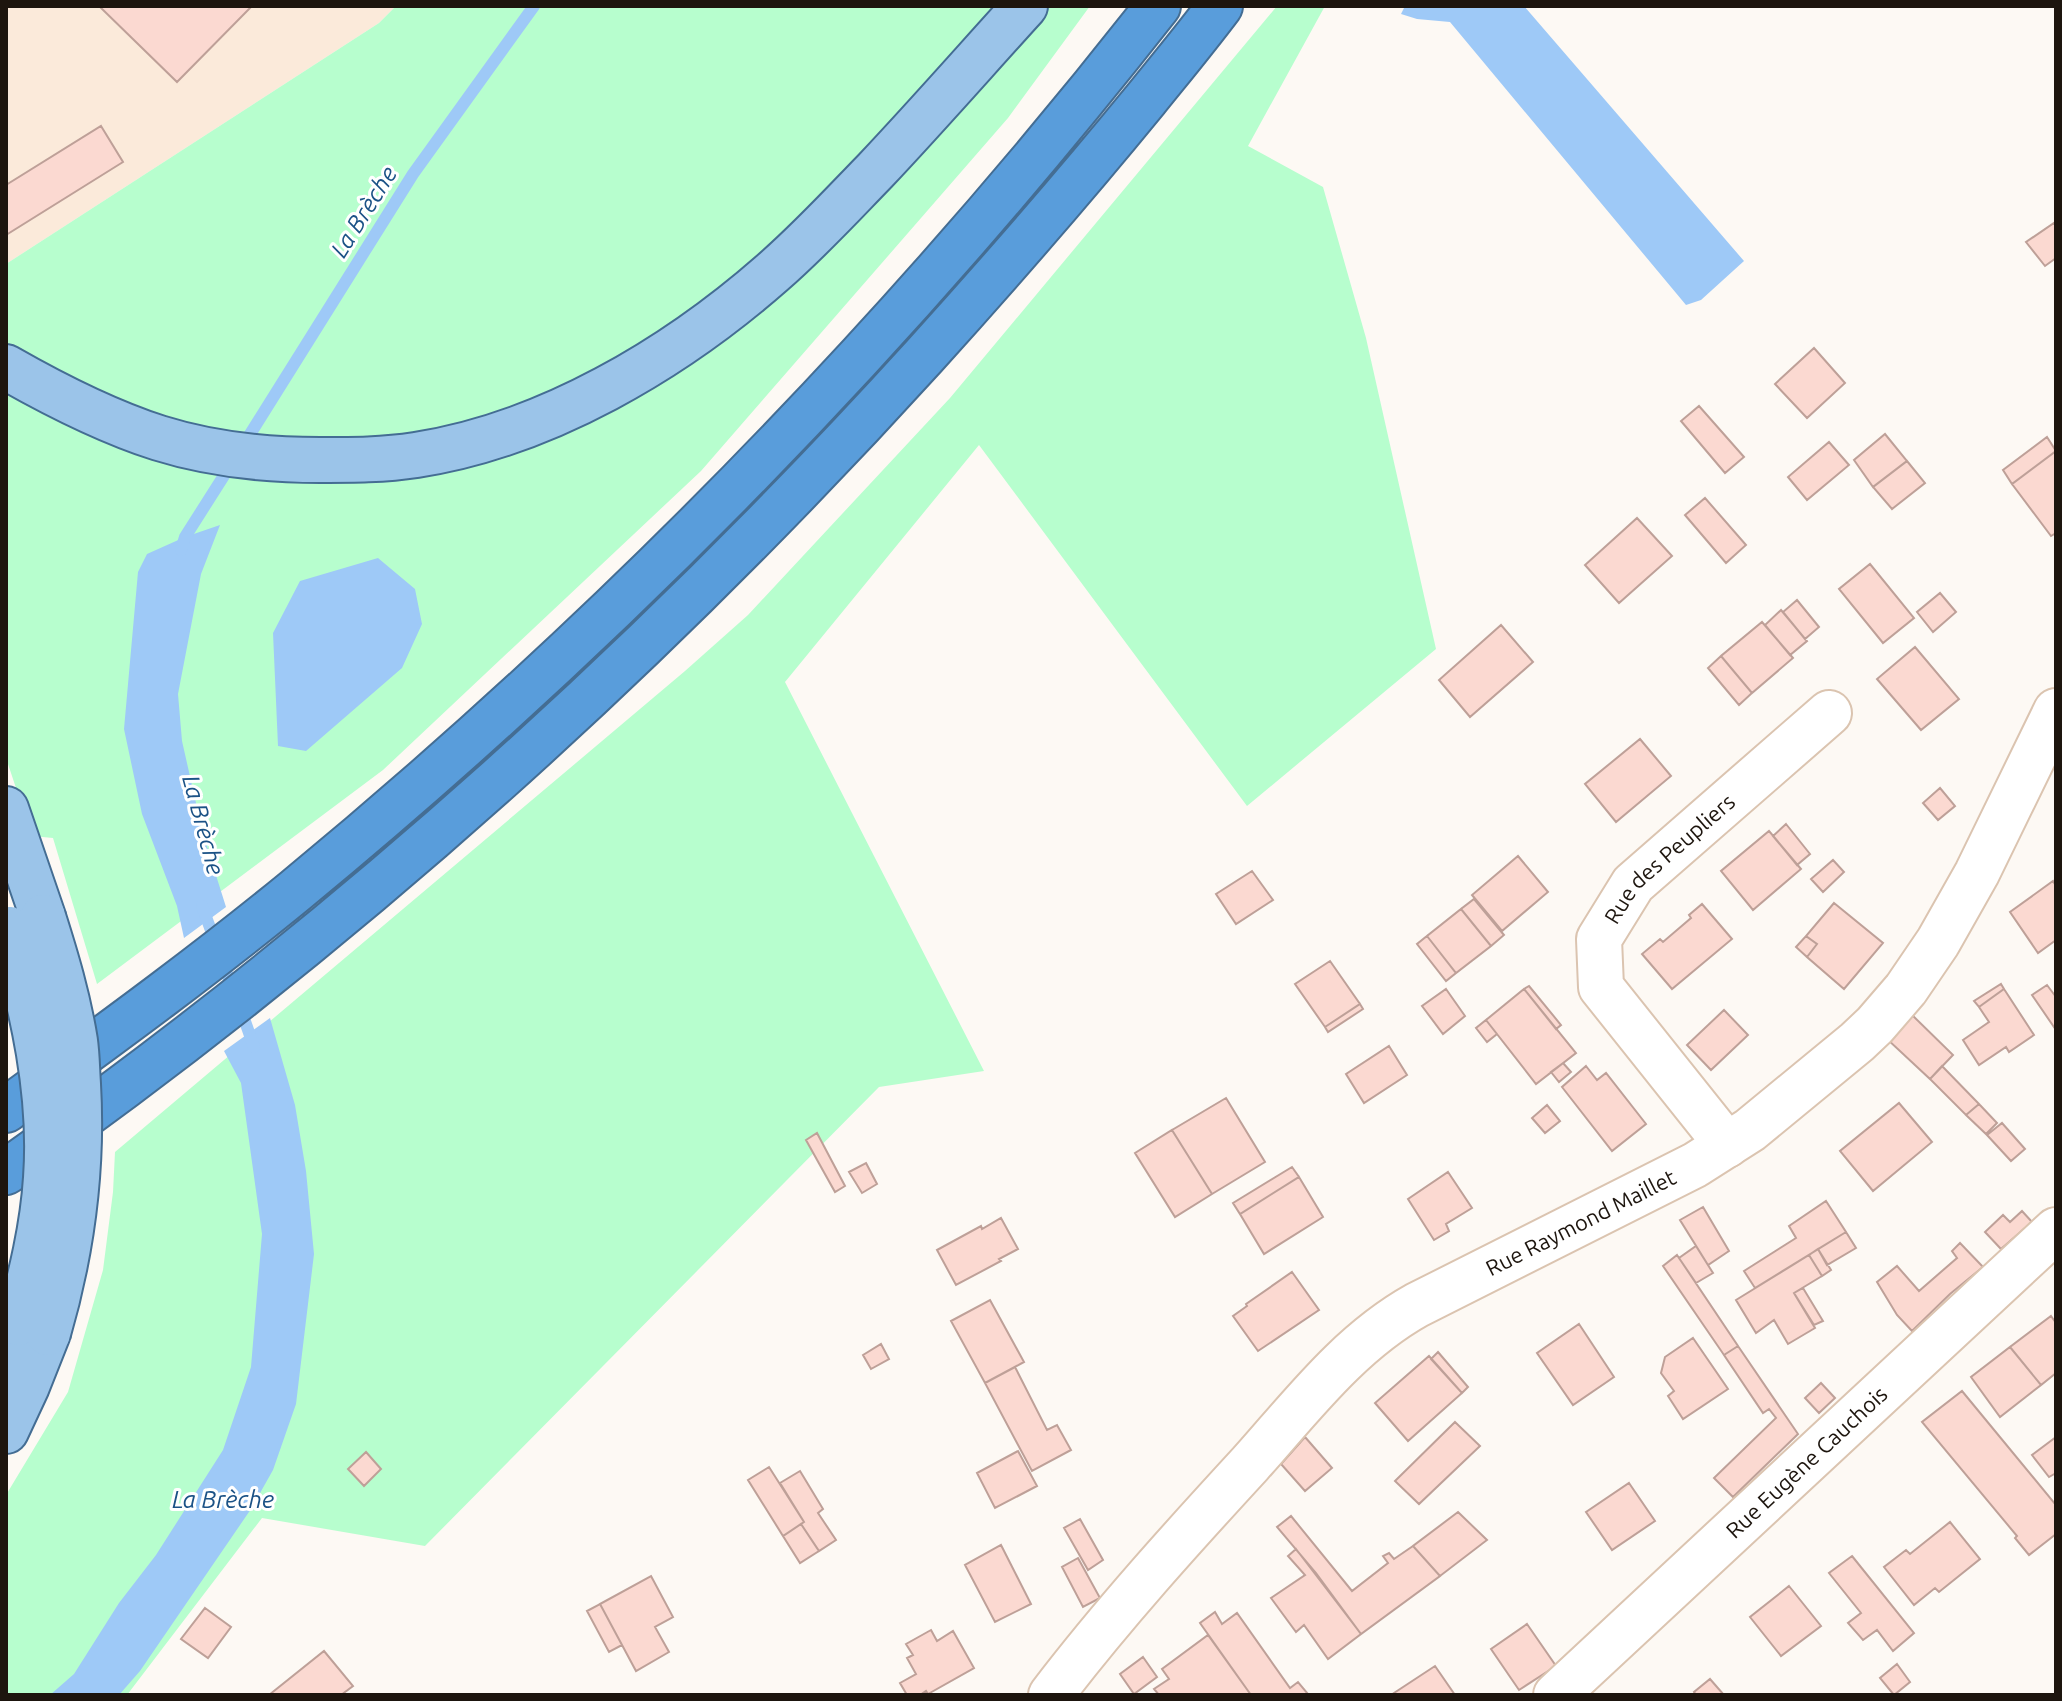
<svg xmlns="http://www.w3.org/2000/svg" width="2062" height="1701" viewBox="0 0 2062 1701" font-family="Ubuntu,sans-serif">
	<rect width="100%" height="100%" fill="#fdf9f4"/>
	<path fill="#fbeada" d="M6,6h390l-17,17 -373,241z"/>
	<path fill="#b7fece" d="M396,6h694l-82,112 -307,353 -318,299 -286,214 -44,-146 -21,-2 -26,-78v-494l373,-241z
		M1277,6h48l-77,140 75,41 43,151 70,311 -189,157 -268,-361 -194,237 199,389 -105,16 -454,459 -163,-28 -135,177h-121v-200l62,-103 35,-122 10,-78 2,-40 570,-481 63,-56 202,-217z"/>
	<path fill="#9ec9f7" d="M1405,6h119l220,255 -43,39 -15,5 -236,-283 -33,-3 -16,-5z
		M220,525l-19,49 -23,120 4,47 21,93 23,73 -42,31 -7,-32 -35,-92 -18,-85 14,-157 9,-18 38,-17z
		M378,558l37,31 7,35 -20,44 -96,83 -28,-5 -5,-113 27,-52z
		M270,1018l25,87 11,66 8,83 -18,150 -23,66 -22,39 -111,162 -21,24h-69l24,-21 45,-71 37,-48 67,-105 28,-83 11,-133 -21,-151 -17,-32z"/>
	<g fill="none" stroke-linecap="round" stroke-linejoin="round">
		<path stroke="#9ec9f7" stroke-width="12" d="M242,447l171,-273 121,-168
			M181,550l4,-13 47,-74
			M202,906l31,84
			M240,1007l14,40"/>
	</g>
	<path fill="#fbd9d1" stroke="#bea098" stroke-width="2" d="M99,6h153l-75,76z
		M101,126l22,36 -117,73v-50z
		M2054,223l2,3v32l-11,8 -19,-24z
		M1814,348l31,35 -38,35 -32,-34z
		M1699,406l45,51 -19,16 -44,-52z
		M1885,434l22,27 -34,26 -19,-27z
		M2047,437l9,14 -44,33 -9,-14z
		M1829,442l20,23 -42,35 -19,-23z
		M2056,451v82l-5,3 -39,-52z
		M1907,461l18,22 -33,26 -19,-22z
		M1705,498l41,47 -20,18 -41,-48z
		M1637,518l35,38 -53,47 -34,-38z
		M1870,564l44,54 -31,25 -44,-54z
		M1940,593l16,19 -23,20 -16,-20z
		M1797,600l22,27 -14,12 -22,-27z
		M1781,610l26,31 -17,14 -25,-30z
		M1762,622l31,36 -41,35 -31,-37z
		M1501,625l32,37 -63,55 -31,-37z
		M1915,647l44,52 -38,31 -44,-51z
		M1721,656l31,37 -13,12 -31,-37z
		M1640,739l31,37 -55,46 -31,-38z
		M1940,788l15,18 -17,14 -15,-17z
		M1786,824l24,30 -13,11 -24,-29z
		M1769,831l32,38 -48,41 -32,-39z
		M1518,856l30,36 -46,39 -30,-36z
		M1833,860l11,12 -21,20 -12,-13z
		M1252,871l21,29 -37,24 -20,-30z
		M2053,881l3,5v54l-18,13 -28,-41z
		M1474,899l30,36 -13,11 -30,-37z
		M1834,903l49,40 -39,46 -37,-32 10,-13 -11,-8z
		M1702,904l30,35 -60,50 -30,-35 18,-15 3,3 28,-24 -2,-3z
		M1461,909l30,37 -35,27 -29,-37z
		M1427,936l29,37 -10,8 -29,-37z
		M1806,936l11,8 -10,13 -11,-10z
		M1330,961l30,43 -35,23 -30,-43z
		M2001,984l3,5 -25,18 -5,-6z
		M2047,985l9,12v33l-24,-35z
		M1529,986l32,39 -5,4 -32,-40z
		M1446,989l19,27 -22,18 -21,-28z
		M1524,989l52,64 -40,31 -50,-64z
		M2004,989l30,46 -25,17 -3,-5 -27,18 -16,-25 26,-18 -10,-15z
		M1360,1004l3,5 -35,23 -3,-5z
		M1724,1010l24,25 -37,35 -24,-25z
		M1909,1012l44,43 -23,24 -43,-40z
		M1486,1020l11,14 -10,8 -11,-14z
		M1389,1046l18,29 -43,28 -18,-29z
		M1563,1063l8,9 -12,10 -8,-10z
		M1586,1066l11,14 9,-7 40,51 -34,27 -50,-64z
		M1942,1066l37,38 -13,11 -36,-36z
		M1226,1098l39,64 -53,32 -40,-64z
		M1899,1103l33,39 -59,49 -33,-40z
		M1979,1104l18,19 -11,11 -20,-19z
		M1547,1105l13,16 -15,12 -13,-15z
		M2002,1123l23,26 -14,12 -24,-26z
		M1172,1130l40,64 -37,23 -40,-64z
		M817,1133l28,53 -10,6 -29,-52z
		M866,1163l11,21 -15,9 -13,-21z
		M1292,1167l7,10 -59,37 -7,-11z
		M1448,1172l24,36 -26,16 3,7 -15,9 -26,-41z
		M1299,1177l24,40 -59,37 -24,-40z
		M1826,1201l20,31 -91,56 -11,-17 52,-33 -7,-12z
		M1703,1207l26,44 -21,14 -28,-45z
		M2022,1211l10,11 -31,27 -16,-17 18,-17 7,7z
		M1001,1218l17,31 -19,10 2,2 -45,24 -19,-35 44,-24 1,3z
		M1846,1232l10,16 -29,17 -9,-16z
		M1960,1243l23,24 -33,27 -38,37 -15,-16 -20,-33 20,-16 22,25 38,-33 -5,-7z
		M1696,1246l17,27 -17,10 -17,-25z
		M1818,1249l13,21 -9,6 -13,-21z
		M1677,1255l61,91 -14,9 -61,-89z
		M1809,1255l13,21 -28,17 21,35 -27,16 -14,-24 -18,13 -20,-33z
		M1292,1272l27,38 -61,41 -25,-35 14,-10 -1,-2z
		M1803,1288l20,33 -9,4 -20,-32z
		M990,1300l34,62 -39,21 -34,-62z
		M2051,1316l5,7v50l-15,12 -31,-38z
		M1579,1324l35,53 -41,28 -36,-52z
		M1693,1338l35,51 -45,30 -15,-23 6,-5 -13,-18 4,-16z
		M881,1344l8,15 -18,10 -8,-14z
		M1738,1346l60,88 -65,63 -19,-19 62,-60 -7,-9 -6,4 -39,-58z
		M2010,1347l31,38 -41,32 -29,-40z
		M1438,1352l30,35 -6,6 -31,-34z
		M1429,1356l33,37 -54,48 -33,-38z
		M1015,1367l32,63 10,-5 14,25 -39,21 -47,-88z
		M1821,1383l14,15 -16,15 -14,-15z
		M1962,1391l94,114v29l-27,21 -14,-17 2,-2 -95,-114z
		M1455,1422l25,24 -61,58 -24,-23z
		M1305,1437l27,31 -27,23 -24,-27z
		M2056,1437v36l-7,4 -17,-22z
		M1018,1451l19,35 -42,22 -18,-35z
		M366,1452l15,17 -17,17 -16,-17z
		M769,1467l35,55 -21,14 -35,-56z
		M800,1471l23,38 -5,4 18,27 -17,11 -18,-27 3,-2 -24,-39z
		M1629,1483l26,38 -43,29 -26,-38z
		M1458,1512l29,28 -47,36 -27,-30z
		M1291,1516l61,75 36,-28 -5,-7 6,-3 5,6 19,-13 27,30 -79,58 -45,-61 -39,-46z
		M1080,1519l23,41 -15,10 -24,-42z
		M1950,1522l30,37 -41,33 -4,-4 -21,17 -30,-38 22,-17 4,4z
		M801,1524l18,27 -19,12 -17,-27z
		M1001,1545l30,59 -36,18 -30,-57z
		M1296,1549l65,85 -33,25 -24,-34 -8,7 -25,-34 34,-23 -17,-19z
		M1852,1556l62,77 -21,18 -16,-21 -14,10 -15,-17 13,-10 -32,-40z
		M1078,1558l22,40 -17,9 -21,-40z
		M651,1576l22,41 -18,10 14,25 -33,19 -36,-67z
		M1789,1586l32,40 -40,30 -31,-39z
		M600,1604l22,41 -13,7 -22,-41z
		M205,1608l26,19 -23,31 -27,-19z
		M1215,1612l7,12 15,-11 53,75 8,-6 10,12 -57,1 -51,-72z
		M1527,1624l29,42 -37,24 -28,-41z
		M931,1630l6,11 16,-10 21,37 -46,26 -2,-3 -6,4h-13l-7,-12 16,-9 -9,-16 6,-3 -7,-11z
		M1208,1635l43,60h-92l-5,-6 15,-10 -7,-10z
		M324,1651l29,35 -12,9h-72z
		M1143,1657l14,20 -23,17 -14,-20z
		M1897,1664l13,18 -16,13 -14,-17z
		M1435,1666l20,29h-64z
		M1710,1679l14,16h-28l-2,-3z"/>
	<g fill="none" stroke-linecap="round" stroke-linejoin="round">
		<defs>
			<g id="minor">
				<path id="s1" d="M1727,1145l-126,-158 -2,-48 34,-55 196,-171"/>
				<path id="s2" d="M1051,1695c62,-81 130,-156 199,-231 51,-57 99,-121 167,-159l278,-140 55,-35 107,-88 18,-17 31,-36 32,-47 39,-69 79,-162"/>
				<path id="s3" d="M1556,1695l500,-465"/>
			</g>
			<path id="major" d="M6,367c49,28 100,54 153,71 51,16 108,22 161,22 32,0 64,0 96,-5 130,-20 258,-96 356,-182 37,-32 69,-67 103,-102 51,-54 100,-110 150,-165
				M6,809l37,108
				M6,1356l12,-33
				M6,1431l21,-45 21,-53"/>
			<path id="highway" d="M6,1110c97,-71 195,-142 289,-219 318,-262 608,-560 863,-885
				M6,1172c336,-237 642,-512 918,-816 76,-84 150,-169 222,-257 25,-31 50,-61 74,-93"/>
		</defs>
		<use href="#minor" stroke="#dbc4b0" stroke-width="48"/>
		<use href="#major" stroke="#446d93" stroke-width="48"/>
		<use href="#highway" stroke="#446d93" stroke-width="48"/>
		<use href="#minor" stroke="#fff" stroke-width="44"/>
		<use href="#major" stroke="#9bc4e9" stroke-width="44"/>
		<use href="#highway" stroke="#599ddb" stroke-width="44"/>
		<defs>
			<path id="major-bridge" d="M43,917c13,41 25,81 32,124 2,14 2,29 3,43 5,85 -6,167 -30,249
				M9,929c24,80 43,165 37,249 -3,49 -15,98 -28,145"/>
		</defs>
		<use href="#major-bridge" stroke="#446d93" stroke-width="48" stroke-linecap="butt"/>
		<use href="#major-bridge" stroke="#9bc4e9" stroke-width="44"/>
	</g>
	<g text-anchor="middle" stroke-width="6" stroke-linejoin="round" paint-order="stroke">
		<g font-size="22" fill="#1d150e" stroke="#fff">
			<text dy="8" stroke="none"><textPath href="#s1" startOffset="358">Rue des Peupliers</textPath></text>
			<text dy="8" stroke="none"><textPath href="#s2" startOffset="720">Rue Raymond Maillet</textPath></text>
			<text dy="8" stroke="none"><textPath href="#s3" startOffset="342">Rue Eugène Cauchois</textPath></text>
		</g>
		<g font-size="24" font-style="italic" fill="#1b5286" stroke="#fff">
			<text transform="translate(364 212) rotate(-58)" y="8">La Brèche</text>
			<text transform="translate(203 825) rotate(75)" y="8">La Brèche</text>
			<text x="223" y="1508">La Brèche</text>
		</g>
	</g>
	<rect width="2062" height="1701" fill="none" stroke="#1d150e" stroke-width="16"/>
</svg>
